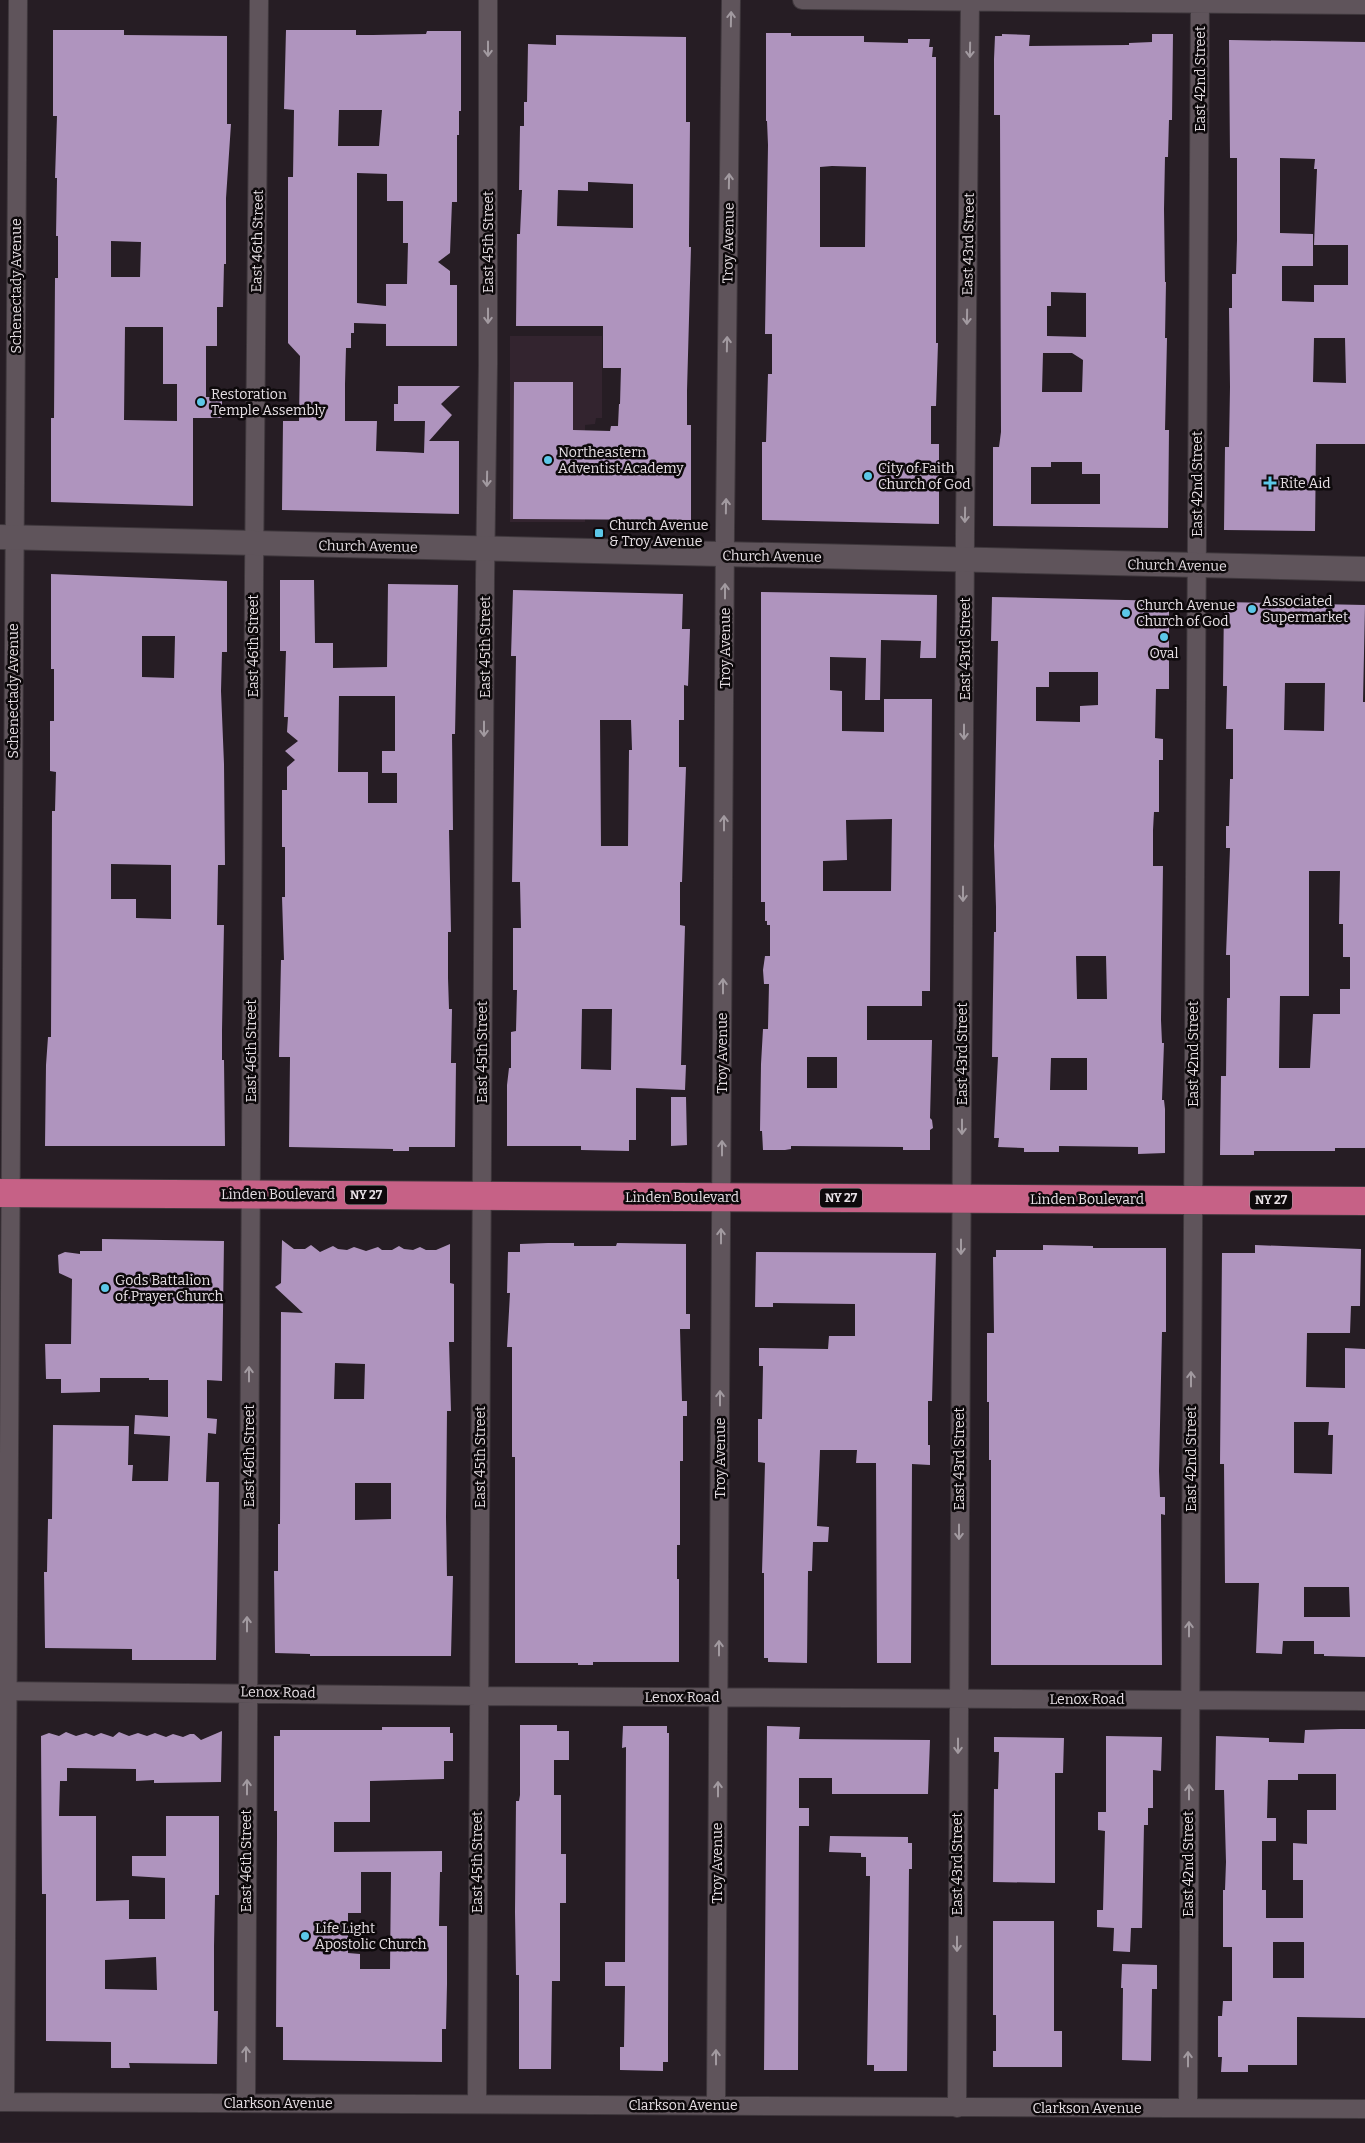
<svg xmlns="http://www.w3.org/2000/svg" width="1365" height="2143" viewBox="0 0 1365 2143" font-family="Bitter,serif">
	<rect width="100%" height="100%" fill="#261d24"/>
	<path fill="#33242f" d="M510,336h92v82h-6l-1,6 -10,1v97h-75z
		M0,2142l240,1h-240z"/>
	<path fill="#af94be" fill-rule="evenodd" d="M53,30h71v5l103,1v88h4l-5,74v66h-2l-1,43h-6v39h-11v51h16v21h-29v88l-142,-4v-84h3l1,-140h3v-42h-2l1,-58h-2l2,-62h-4zM111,241l30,1 -1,35h-29zM125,327h38v57h14v37l-53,-1z
		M286,30h70v5h17l53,-1 1,-3h34v80h-2v24h-2v67h-5l-2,51 -12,9 12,9v14h7v61h-71v-22l-32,-1v10h-3v15h-5l-1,36v37h32l-1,30 30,1 18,1 1,-32h-31v-17h4v-18h62l-19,18 11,11 -23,26h30v73l-177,-4 1,-89h16l1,-65 -12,-13v-166h5l1,-67 -10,-1zM339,110h43l-3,36h-41zM357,173l30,1v27h16v42h5l-1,41h-21v22l-29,-3z
		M766,33h25v3h73v6l44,1v-4h22l-1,8h4l-1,10h4v286h2l-2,63h-5v38h8v80l-177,-4v-78h4l2,-68h4v-40h-7l3,-189 -1,-24h-1zM832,166l34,1 -1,80h-45v-80z
		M1002,34l28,1 -1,11 100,-1v-2l23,-1v-8h21l-1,86h-3l-1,37h-3l-1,52 1,73h1l-1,56h2l-2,92h4l-1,98 -175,-2v-79h6l2,-15 -1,-317h-6v-56l1,-23h7zM1051,292l35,1v44l-39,-1v-30h4zM1043,353h29l11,7 -1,32h-40zM1051,462h31v12h18v30h-69v-37h20z
		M556,35l130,2v85h4l-1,113v12h2l-4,144v34h4v95l-178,-1 1,-137h59v48l37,1 1,-5h7l1,-22h1l1,-36h-18v-42h-87l1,-92h3l2,-44h-3l1,-64h4v-24h3l1,-58 28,1zM588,182l45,2v44l-76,-2 1,-36 30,1z
		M1229,40l136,2v402h-49l-1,87 -91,-1 1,-83h4l1,-60 -1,-79h3v-34h4l1,-34v-82h-7zM1280,158l35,1 -1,10h3l-3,76h34v40h-34v17l-32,-1v-35h31v-32l-33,-1zM1314,338h31l1,45 -33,-1z
		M51,574l176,7v71h-5l-1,39 3,73 1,101h-7l-1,60h7l-2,105v30h2l1,86h-180l1,-81 2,-28h3l1,-226h3l1,-39 -6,-1v-50h4v-52h-3zM142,636h33l-1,42 -32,-1zM111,864l60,1v54l-35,-1v-19h-25z
		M280,580h34l1,63h18v25l54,-1 1,-83 70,1 -3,149h-3l1,96h-4l2,102h-3v46l1,31h3l-1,54h5l-1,84h-46v4h-16v-2l-104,-2 1,-90h-11l2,-97h3l-2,-63h3v-50h-3v-57h5v-23l8,-7 -10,-9 13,-10 -11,-9 1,-15h-4l2,-66h-6zM339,696h56v55h-13v22h15v30h-29v-31h-30z
		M513,590l170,4 -1,35h8l-2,57 -4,-1v35h-5v47h7l-4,115h-2v43l5,1 -4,139h5l-1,25 -49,-2v52h-7v11l-48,-1v-4h-74v-61l2,-17h2v-36l5,-1 1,-41h-4v-62h8l-1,-46h-8l4,-226h-5zM600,720h31l1,30h-3l-1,96h-27zM582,1009h30l-1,61 -30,-1z
		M761,592l176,3 -1,63h-16l1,-17 -40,-1 -1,60h-15l1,-42 -36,-1v33l12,1v40l42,1v-33h48l-2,292h-8v15h-55v34h65l-2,78 2,2 1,8 -3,2v20h-27v-3l-112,-1v3l-6,1h-22l-1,-19h-2l1,-67 2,-35h5l1,-45h-5l-1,-14 2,-14h5v-31h-3v-4h-2v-19h-4zM892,819l-1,72h-68v-30l24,-1 -1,-40zM807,1057h30v31h-30z
		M992,597l177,4v88h-13l-1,49 8,1v21h-4v52h-5l-1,18v36h10l-2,154 1,23h2l-2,57h2l1,9v44l-27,1v-7l-79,-1v6h-35v-4l-26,-1 1,-9h-5l4,-81h-6l2,-125h2v-25l-2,-61 4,-205h-7zM1049,672h49v33l-18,1v16l-44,-1v-34h13zM1076,956h30l1,43h-30zM1051,1058h36v32h-37z
		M1224,602l141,3 -2,97h2v446h-30v3h-81v4h-34l1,-79h5l1,-78h3v-43h-4l4,-107h-4v-22h3l1,-47h3v-50h-7l1,-43h-4zM1285,683h40l-1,48 -40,-1zM1309,871h31l-1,53h4v33h7v32h-10v25h-27l-3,54h-31l1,-72h29z
		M671,1097h15l1,48 -16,1z
		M102,1239l122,2 -2,140 -15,-1v38l10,1 -1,15 -8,-1 -2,49h13l-3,178h-84v-11l-87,-1 -1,-76h3l1,-53h4l1,-94 76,1 -1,39h5l-1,16h36l2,-45 -36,-2 1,-19 33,2v-37h-19v-2h-49v14l-39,1v-14h-15l-1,-35h26l1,-65 -13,-6 -1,-18 7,-3 15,2v-3h22z
		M282,1240l12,9h11l6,-4 9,7 13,-6 5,3 9,1 7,-3 12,4 12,-4 4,3h10l7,-4 5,3 9,1 7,-3 6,3h10l14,-6v39l4,1v58h-5l2,69h-4l-1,106 1,59h6l-2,80h-141v-2l-35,-1 -1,-82h4v-47h2l1,-212 22,1 -28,-26 6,-4zM335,1363l30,1 -1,35h-30zM355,1483h36v36l-36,1z
		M548,1243h26v3h42l1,-3 69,1v70h4v15h-10l2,72h5v15h-4v45h-3v84h-3v34h2v83h-86v3h-15v-2h-63v-206h-3v-110h-5l3,-54h-3l1,-41h12v-8z
		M1043,1245l50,1v2h73v84h-4l-3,139 1,26h5v18l-4,-1 1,151h-171v-205h-2v-58h-2v-69h7l-1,-76h3v-7h47z
		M1255,1245l106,4 -1,57h-9l-1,27h-43l-1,54 39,1v-40l20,1v308l-41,-1v-2h-10v-13h-31l-1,13 -26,-1 3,-70h-34l-1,-119h-4l2,-211h33zM1294,1422h35l-1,13h5l-1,39 -38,-1zM1304,1587h45l1,30h-46z
		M756,1252l180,1 -4,148h-4v44h2v20l-18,-1 -1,199h-34l-1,-200h-20l1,-13h-37l-3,76 12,1 -1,15h-15l-1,29h-4l-1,92 -39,-1v-4h-4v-85h-2l3,-110 -7,-1v-43h4l1,-53h-4v-18l69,1 1,-13h26v-32l-82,-1v4h-18z
		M520,1725h37v6h12v29h-15v35h7v59h5v49h-6v78h-8l-1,88h-32v-94h-3l-1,-63 1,-111h3l1,-6z
		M623,1726h44v7h2l-1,308v21h-5v9l-43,-1v-23h4l1,-61h-20v-24h20l1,-215 -4,1z
		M767,1726l33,1 -1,12 131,1 -2,54h-96v-16h-33v30h10v18h-10l-1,244h-34z
		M382,1727h68v6h3v28h-9v18l-74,2v41h-36v30l108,-1v21h-2l-1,54h8v58l-1,45h-4v33l-159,-2v-33h-7l1,-190v-26h-3v-75h6v-6h102zM361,1872h30l-1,97h-30v-15l-12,-1v-40h13z
		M1341,1729h24v289l-68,-1v48h-49v7h-27l1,-15h-4v-41h4l1,-15h9v-54h-9v-57h2l1,-28 -2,-72h-9l1,-54 53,2v4l35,1 1,-13zM1298,1774h38v36h-29v34l-14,-1v37h10v38h-37v-28h-4v-49h14v-23h-9l1,-38h30zM1273,1942h31v36h-31z
		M222,1731l-1,51 -67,1v-3l-18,1v-12l-69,-1v13h-7l-1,35h37v85l33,-1v19h36v-41l-33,-2v-20h34v-40h53v79h-4l-1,51v65h4l-1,53 -88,-1 1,5h-19v-26l-65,-1v-147h-4l-1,-158 8,-3 10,3 7,-4 10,4 10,-3 8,3 7,-3 12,4 6,-5 10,4 9,-3 9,3 8,-3 11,4 7,-3 10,3 7,-3h4l7,6zM156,1957l1,33 -52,-1v-29z
		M1106,1736l56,1 -1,34 -8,-1v38h-5v17h-4l-2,103h-11l-1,24 -17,-1 1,-23 -17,-1v-17h6l2,-79 -7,-1v-18h8z
		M994,1737l70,1 -1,35h-8v110l-62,-1 1,-93h4l1,-37h-5z
		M830,1836l78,1v6h4v26h-3l-2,202h-33v-6h-7l3,-189h-4v-19h-5v-4l-32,-1z
		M993,1921h61v110h8v36h-69v-16h3v-36h-3z
		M1122,1964l35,1v24h-5l-1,72 -29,-1 1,-72h-2z"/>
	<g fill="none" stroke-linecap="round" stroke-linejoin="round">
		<defs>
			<path id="minor" d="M802,0l563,5
				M0,1691l478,5 887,5
				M0,2102l1365,7
				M5,2102l13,-2102
				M246,2103l8,-1527 5,-576
				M477,2104l8,-1524 3,-216v-364
				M716,2105l9,-1576 6,-529
				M957,2108l8,-1574 5,-534
				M1188,2108l12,-2108"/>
			<path id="secondary" d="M0,537l1365,32"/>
			<path id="trunk" d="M0,1193l1365,8"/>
		</defs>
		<use href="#minor" stroke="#3e373c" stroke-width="20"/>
		<use href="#secondary" stroke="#3e373c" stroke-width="26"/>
		<use href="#trunk" stroke="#3e373c" stroke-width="30"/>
		<use href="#minor" stroke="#5f545b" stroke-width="18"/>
		<use href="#secondary" stroke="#5f545b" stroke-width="24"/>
		<use href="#trunk" stroke="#c66186" stroke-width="28"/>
	</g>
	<defs><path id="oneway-shaft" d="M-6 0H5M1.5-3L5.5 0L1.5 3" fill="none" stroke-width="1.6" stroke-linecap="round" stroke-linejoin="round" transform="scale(1.25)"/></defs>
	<g stroke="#a29aa0">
		<use href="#oneway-shaft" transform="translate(731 19) rotate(-89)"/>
		<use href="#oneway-shaft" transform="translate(488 49) rotate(90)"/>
		<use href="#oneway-shaft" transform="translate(970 50) rotate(91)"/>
		<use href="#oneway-shaft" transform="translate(729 181) rotate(-89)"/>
		<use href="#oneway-shaft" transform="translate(488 316) rotate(90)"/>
		<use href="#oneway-shaft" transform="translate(967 317) rotate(91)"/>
		<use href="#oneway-shaft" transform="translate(727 344) rotate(-89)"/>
		<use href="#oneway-shaft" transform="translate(487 479) rotate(91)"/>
		<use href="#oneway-shaft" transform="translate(726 506) rotate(-89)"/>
		<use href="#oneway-shaft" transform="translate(965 515) rotate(91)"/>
		<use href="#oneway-shaft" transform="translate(725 591) rotate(-90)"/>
		<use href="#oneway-shaft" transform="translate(484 729) rotate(90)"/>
		<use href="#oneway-shaft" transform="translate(964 732) rotate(90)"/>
		<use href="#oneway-shaft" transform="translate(724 823) rotate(-90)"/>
		<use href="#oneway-shaft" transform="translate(963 894) rotate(90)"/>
		<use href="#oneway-shaft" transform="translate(723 986) rotate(-90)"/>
		<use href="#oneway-shaft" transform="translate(962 1127) rotate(90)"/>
		<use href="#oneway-shaft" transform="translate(722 1148) rotate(-90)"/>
		<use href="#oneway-shaft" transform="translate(721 1236) rotate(-90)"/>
		<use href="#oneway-shaft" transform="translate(961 1247) rotate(90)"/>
		<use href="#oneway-shaft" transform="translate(249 1374) rotate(-90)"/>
		<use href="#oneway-shaft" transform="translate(1191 1379) rotate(-90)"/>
		<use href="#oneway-shaft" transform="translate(720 1398) rotate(-90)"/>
		<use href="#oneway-shaft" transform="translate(959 1532) rotate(90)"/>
		<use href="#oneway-shaft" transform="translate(247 1624) rotate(-90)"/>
		<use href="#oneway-shaft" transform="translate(1189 1629) rotate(-90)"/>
		<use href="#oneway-shaft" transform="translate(719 1648) rotate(-90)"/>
		<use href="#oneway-shaft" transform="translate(958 1746) rotate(90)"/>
		<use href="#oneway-shaft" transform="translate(247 1787) rotate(-90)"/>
		<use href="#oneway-shaft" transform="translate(718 1789) rotate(-90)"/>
		<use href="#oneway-shaft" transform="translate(1189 1792) rotate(-90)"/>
		<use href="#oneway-shaft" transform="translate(957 1944) rotate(90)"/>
		<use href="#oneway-shaft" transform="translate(246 2054) rotate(-90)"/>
		<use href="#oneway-shaft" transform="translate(716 2057) rotate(-90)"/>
		<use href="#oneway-shaft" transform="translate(1188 2059) rotate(-90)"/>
	</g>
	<g fill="#5cc7e8" stroke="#0d090b" stroke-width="2">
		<circle cx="201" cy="402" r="5"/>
		<circle cx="548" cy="460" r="5"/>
		<circle cx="868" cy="476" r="5"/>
		<path d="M1267.5 475.5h5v5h5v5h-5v5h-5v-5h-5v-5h5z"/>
		<rect x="594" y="528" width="10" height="10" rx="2.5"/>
		<circle cx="1252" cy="609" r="5"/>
		<circle cx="1126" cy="613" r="5"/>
		<circle cx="1164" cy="637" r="5"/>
		<circle cx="105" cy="1288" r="5"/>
		<circle cx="305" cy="1936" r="5"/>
	</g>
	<g text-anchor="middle" stroke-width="5" stroke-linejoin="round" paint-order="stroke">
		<g fill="#0d090b" stroke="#a59fa3" stroke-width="1">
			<rect x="345" y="1185.5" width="42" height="19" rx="4"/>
			<rect x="820" y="1188.5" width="42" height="19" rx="4"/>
			<rect x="1250" y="1190.5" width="42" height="19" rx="4"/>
		</g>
		<g font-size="12" font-weight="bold" fill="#e6dfe4">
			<text x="366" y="1199">NY 27</text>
			<text x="841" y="1202">NY 27</text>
			<text x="1271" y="1204">NY 27</text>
		</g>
		<g font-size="14" fill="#e6dfe4" stroke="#0d090b">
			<text transform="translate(1200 79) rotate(-90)" y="5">East 42nd Street</text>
			<text transform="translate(257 241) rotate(-89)" y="5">East 46th Street</text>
			<text transform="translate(488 242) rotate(-90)" y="5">East 45th Street</text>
			<text transform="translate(728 243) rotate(-89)" y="5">Troy Avenue</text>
			<text transform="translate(968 244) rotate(-89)" y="5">East 43rd Street</text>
			<text transform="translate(16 286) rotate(-90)" y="5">Schenectady Avenue</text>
			<text transform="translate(1197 484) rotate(-90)" y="5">East 42nd Street</text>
			<text transform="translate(368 546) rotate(1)" y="5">Church Avenue</text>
			<text transform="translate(772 556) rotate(1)" y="5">Church Avenue</text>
			<text transform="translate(1177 565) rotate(1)" y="5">Church Avenue</text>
			<text transform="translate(253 646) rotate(-90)" y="5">East 46th Street</text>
			<text transform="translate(485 647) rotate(-90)" y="5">East 45th Street</text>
			<text transform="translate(725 648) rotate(-90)" y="5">Troy Avenue</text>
			<text transform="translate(965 649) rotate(-90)" y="5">East 43rd Street</text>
			<text transform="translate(13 691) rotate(-90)" y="5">Schenectady Avenue</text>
			<text transform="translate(251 1051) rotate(-90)" y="5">East 46th Street</text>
			<text transform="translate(482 1052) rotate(-90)" y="5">East 45th Street</text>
			<text transform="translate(722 1053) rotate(-90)" y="5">Troy Avenue</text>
			<text transform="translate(962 1054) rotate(-90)" y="5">East 43rd Street</text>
			<text transform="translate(1193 1054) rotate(-90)" y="5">East 42nd Street</text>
			<text x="278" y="1199">Linden Boulevard</text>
			<text x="682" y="1202">Linden Boulevard</text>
			<text x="1087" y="1204">Linden Boulevard</text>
			<text transform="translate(249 1456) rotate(-90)" y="5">East 46th Street</text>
			<text transform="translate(480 1457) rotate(-90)" y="5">East 45th Street</text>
			<text transform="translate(720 1458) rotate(-90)" y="5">Troy Avenue</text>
			<text transform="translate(959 1459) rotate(-90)" y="5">East 43rd Street</text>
			<text transform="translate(1191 1459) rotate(-90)" y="5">East 42nd Street</text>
			<text transform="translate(278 1692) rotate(1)" y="5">Lenox Road</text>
			<text x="682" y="1702">Lenox Road</text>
			<text x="1087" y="1704">Lenox Road</text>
			<text transform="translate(246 1861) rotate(-90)" y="5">East 46th Street</text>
			<text transform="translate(477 1862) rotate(-90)" y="5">East 45th Street</text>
			<text transform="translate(717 1863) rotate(-90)" y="5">Troy Avenue</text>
			<text transform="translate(957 1864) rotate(-90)" y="5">East 43rd Street</text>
			<text transform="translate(1188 1864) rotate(-90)" y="5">East 42nd Street</text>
			<text x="278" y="2108">Clarkson Avenue</text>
			<text x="683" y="2110">Clarkson Avenue</text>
			<text x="1087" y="2113">Clarkson Avenue</text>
		</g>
		<g font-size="14" fill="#e6dfe4" stroke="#0d090b" text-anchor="start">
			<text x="211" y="399">Restoration<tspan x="211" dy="16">Temple Assembly</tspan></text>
			<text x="558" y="457">Northeastern<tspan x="558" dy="16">Adventist Academy</tspan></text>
			<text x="878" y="473">City of Faith<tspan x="878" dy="16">Church of God</tspan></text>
			<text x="1280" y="488">Rite Aid</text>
			<text x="609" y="530">Church Avenue<tspan x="609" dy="16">&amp; Troy Avenue</tspan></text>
			<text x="1262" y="606">Associated<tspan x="1262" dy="16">Supermarket</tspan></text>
			<text x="1136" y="610">Church Avenue<tspan x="1136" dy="16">Church of God</tspan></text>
			<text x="1164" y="658" text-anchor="middle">Oval</text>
			<text x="115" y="1285">Gods Battalion<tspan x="115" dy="16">of Prayer Church</tspan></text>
			<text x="315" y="1933">Life Light<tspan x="315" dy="16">Apostolic Church</tspan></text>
		</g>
	</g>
</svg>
